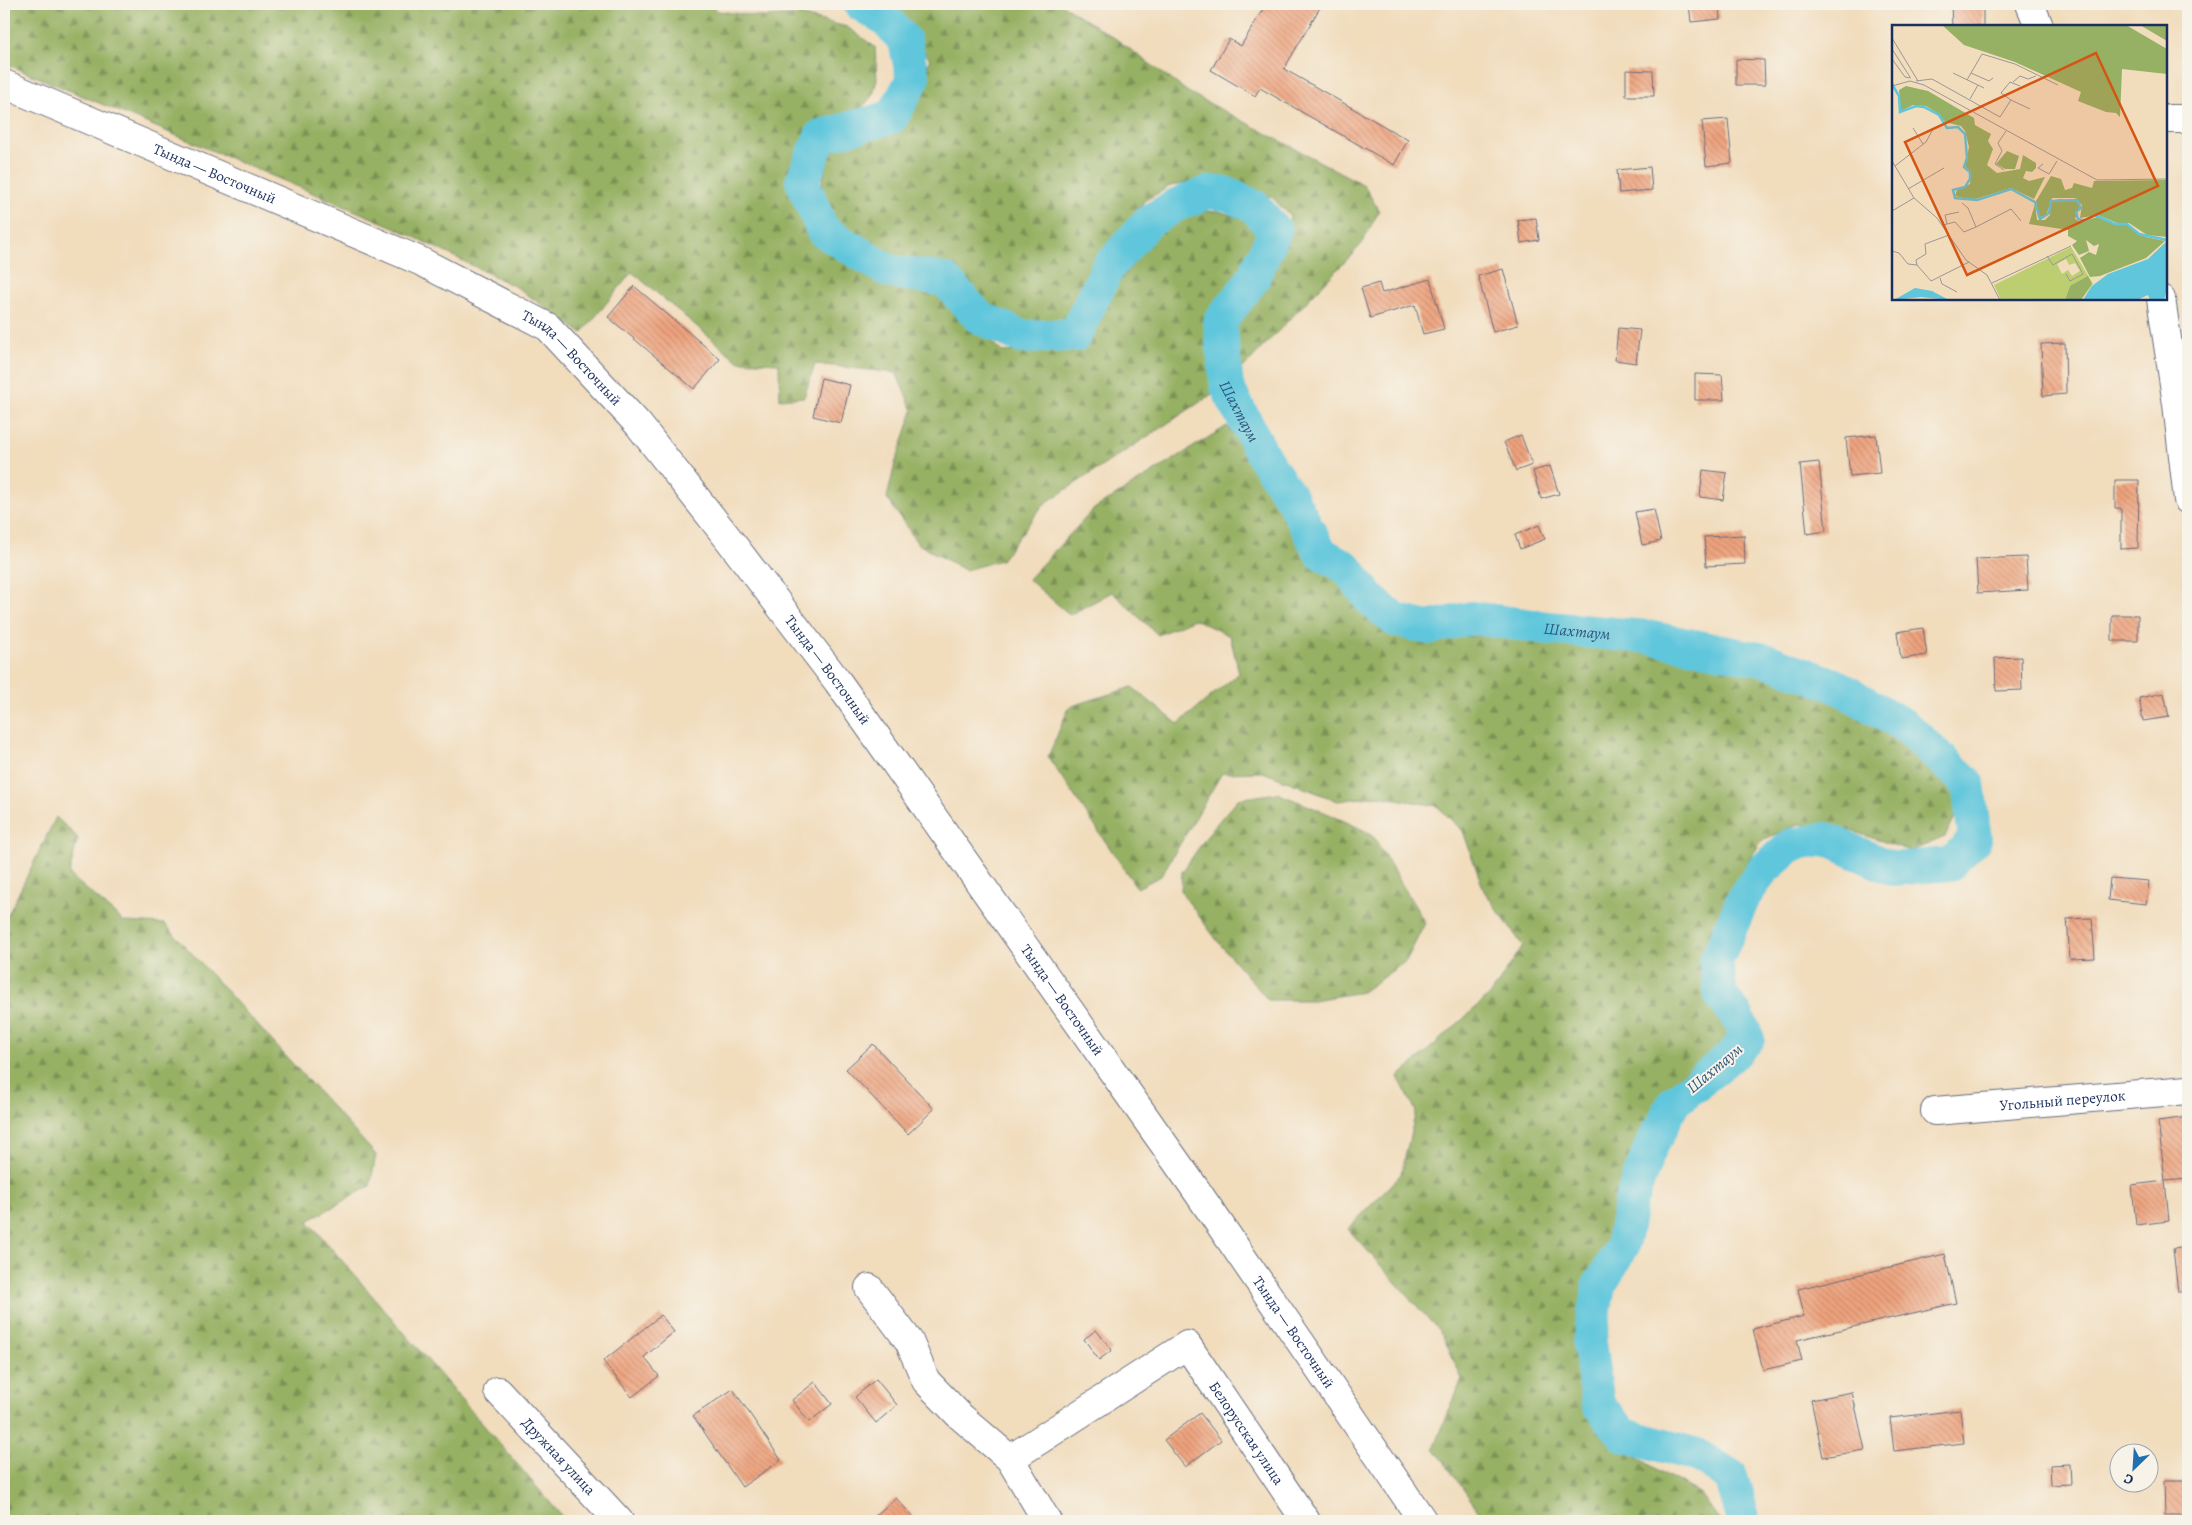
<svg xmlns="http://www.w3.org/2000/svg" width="2192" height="1525" viewBox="0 0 2192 1525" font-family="Alegreya,serif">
	<defs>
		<pattern id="forest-firs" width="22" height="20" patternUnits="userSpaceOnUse" patternTransform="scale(1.25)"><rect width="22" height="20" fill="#96b163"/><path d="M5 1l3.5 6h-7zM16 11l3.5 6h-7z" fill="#7a9055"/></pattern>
		<pattern id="building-back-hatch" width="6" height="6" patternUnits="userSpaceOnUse" patternTransform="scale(1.25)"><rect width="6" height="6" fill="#efa37d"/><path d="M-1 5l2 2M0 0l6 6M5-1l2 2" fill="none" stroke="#c1856a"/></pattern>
	</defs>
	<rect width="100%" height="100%" fill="#f7f3e8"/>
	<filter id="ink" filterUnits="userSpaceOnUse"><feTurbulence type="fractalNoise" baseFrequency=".02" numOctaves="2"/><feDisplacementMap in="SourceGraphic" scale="10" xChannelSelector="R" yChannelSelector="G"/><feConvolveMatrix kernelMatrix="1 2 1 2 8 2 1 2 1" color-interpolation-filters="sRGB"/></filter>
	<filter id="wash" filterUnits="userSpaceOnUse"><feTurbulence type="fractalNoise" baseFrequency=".0096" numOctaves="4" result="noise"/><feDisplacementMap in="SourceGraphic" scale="20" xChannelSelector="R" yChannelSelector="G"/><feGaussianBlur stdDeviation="1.12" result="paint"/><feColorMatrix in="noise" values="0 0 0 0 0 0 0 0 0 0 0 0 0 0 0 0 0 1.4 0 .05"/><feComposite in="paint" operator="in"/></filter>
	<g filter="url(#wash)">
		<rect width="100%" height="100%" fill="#f1dcbc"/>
		<path fill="url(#forest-firs)" stroke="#587060" d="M4,4h704l10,7 46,6 35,-2 48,12 28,20 2,32 -4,16 -18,20 -27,5 -20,18 -6,18 -7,36 13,31 30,30 47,26 34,9 28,12 55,52 50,-2 25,-7 29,-44 52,-68 27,-18 33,-2 24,8 14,9 -1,22 -7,23 -38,50 4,70 -170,111 -43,56 -36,10 -47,-26 -31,-46 8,-34 18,-53 -17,-38 -81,-9 -11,33 -24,2 -1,-36 -41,-2 -106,-89 -50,61 -64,-45 -122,-60 -392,-165z
			M885,4h176l55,35 72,53 176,93 15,26 -19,35 -125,130 -2,-58 34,-43 18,-34 5,-25 -18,-19 -58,-19 -44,8 -26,15 -20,28 -32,54 -15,32 -25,12 -35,-2 -31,-12 -14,-21 -24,-18 -57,-11 -40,-24 -25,-21 -4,-37 8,-27 17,-16 39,-7 20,-19 24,-53z
			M1227,426l40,57 23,45 25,35 80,67 36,8 69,-3 83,9 127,19 101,24 84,48 54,45 12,25 -16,32 -34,14 -59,-20 -53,-7 -37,16 -27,43 -28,71 4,52 20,30 -74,70 -43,96 -5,40 -25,55 -2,70 14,62 63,42 42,23 19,27h-234l-52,-73 28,-69 -20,-45 -94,-105 53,-55 15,-63 -18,-34 93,-83 32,-48 -39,-55 -21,-60 -26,-25 -59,-10 -40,5 -75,-29 -41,1 -61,103 -24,12 -89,-131 21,-50 63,-20 46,37 61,-51 -9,-37 -36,-17 -36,16 -46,-43 -42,23 -42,-36 66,-70z
			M1277,793l52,21 43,20 53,89 -19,38 -44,31 -49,8h-45l-49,-57 -38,-51 1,-20 30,-43 26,-30z
			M56,817l22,21 -9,36 55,48 41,2 211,231 -6,31 -62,35 258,300h-562v-598z"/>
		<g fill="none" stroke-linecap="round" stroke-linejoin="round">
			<path stroke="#5fc6dc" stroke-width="34" id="s1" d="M860,4l24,14 21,23 8,38 -21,38 -71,19 -19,45 21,50 66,40 56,9 34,37 43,20 53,-2 33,-68 40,-45 28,-17 33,-13 18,2 28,13 20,24 -23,49 -32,42 7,65 39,74 24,35 31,57 25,14 24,32 25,21 33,8 44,-10 76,10 99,9 122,24 68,25 68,40 63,57 7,56 -25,25 -57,5 -67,-30 -35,6 -27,24 -19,26 -29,66 5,35 16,20 11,23 -19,19 -55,44 -24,47 -19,51 -9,47 -23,39 -10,57 9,61 26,31 73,20 34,21 13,45"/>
		</g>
		<g id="blocks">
			<path fill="url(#building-back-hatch)" d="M1266,4h56l-38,65 124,71 -14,25 -134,-77 -5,8 -44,-26 18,-31 12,7z
				M1689,4h30l1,15 -29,3z
				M1951,4h32v22h-31z
				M1736,59l28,1 1,25h-29z
				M1626,70l27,1 1,25h-28z
				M1728,119l4,44 -26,3 -4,-45z
				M1650,167l2,23 -33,3 -2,-23z
				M1536,218l3,22 -18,3 -3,-23z
				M1503,269l15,56 -25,7 -15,-56z
				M1430,279l14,50 -21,5 -8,-29 -45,13 -9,-30 18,-5 3,10z
				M634,286l86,73 -26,30 -86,-72z
				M1618,328l22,2 -4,33 -21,-3z
				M2065,343l1,51 -23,2 -2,-52z
				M1695,374l27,1 2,25h-29z
				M821,378l29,7 -9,38 -28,-7z
				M1521,435l11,30 -16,6 -12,-29z
				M1876,435l4,38 -30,3 -4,-38z
				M1819,462l7,69 -19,3 -7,-70z
				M1550,466l9,28 -18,5 -8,-28z
				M1703,470l24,3 -4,27 -23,-3z
				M2115,480h24l-1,68 -17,1v-41h-6z
				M1654,509l7,32 -19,4 -7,-33z
				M1539,525l6,14 -25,10 -5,-14z
				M1744,535l1,29 -39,2 -2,-29z
				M2026,557l2,33 -50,3 -2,-34z
				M2112,615h26v26h-26z
				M1923,628l4,27 -26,4 -4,-27z
				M2021,657l1,33 -26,1 -1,-33z
				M2164,693l5,24 -26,4 -4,-23z
				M2110,878l39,3 -3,23 -38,-4z
				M2092,918l3,40 -25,1 -3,-40z
				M873,1044l61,65 -26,25 -62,-65z
				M2188,1117v62l-23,2 -7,-60z
				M2165,1181l4,40 -33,4 -4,-40z
				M2188,1247v45h-10l-5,-43z
				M1945,1254l11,49 -159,37 5,21 -39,9 -10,-41 51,-13 -6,-27z
				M661,1315l13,17 -30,25 15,19 -27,21 -29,-36z
				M1096,1330l16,20 -13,10 -15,-21z
				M876,1379l21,26 -21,18 -21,-26z
				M815,1382l17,22 -23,18 -17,-22z
				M733,1389l48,71 -39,27 -49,-71z
				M1852,1392l13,58 -42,7 -12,-57z
				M1960,1410l4,33 -70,8 -4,-33z
				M1200,1413l21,27 -36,27 -21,-27z
				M2070,1464l1,20 -20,1 -1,-20z
				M2164,1481h23v35h-22z
				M896,1498l21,23h-48z"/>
		</g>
	</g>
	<g filter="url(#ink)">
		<use href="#blocks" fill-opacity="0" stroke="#666c7f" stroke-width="1"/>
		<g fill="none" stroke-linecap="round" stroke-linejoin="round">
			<defs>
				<g id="minor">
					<path d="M2030,4l9,22"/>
					<path id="s2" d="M4,84l416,177 128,66 90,97 89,113 111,145 354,502 231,337"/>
					<path d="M2166,119h22"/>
					<path d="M2161,299l16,105 11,96"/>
					<path id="s3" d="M1935,1111l253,-21"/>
					<path d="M869,1288l40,53 17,40 34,35 50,43"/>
					<path id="s4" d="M498,1391l121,130"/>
					<path id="s5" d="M1047,1521l-37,-62 177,-114 119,176"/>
				</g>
			</defs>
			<use href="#minor" stroke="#666c7f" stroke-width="30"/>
			<use href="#minor" stroke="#fff" stroke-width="28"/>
		</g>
	</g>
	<g text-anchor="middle" stroke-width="4" stroke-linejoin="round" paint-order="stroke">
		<g font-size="15" fill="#1b2f5e" stroke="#f7f3e8">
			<text dy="5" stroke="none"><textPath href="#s2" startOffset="229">Тында — Восточный</textPath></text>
			<text dy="5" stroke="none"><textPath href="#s2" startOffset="634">Тында — Восточный</textPath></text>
			<text dy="5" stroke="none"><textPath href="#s2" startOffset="1039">Тында — Восточный</textPath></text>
			<text dy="5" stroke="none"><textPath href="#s2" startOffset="1444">Тында — Восточный</textPath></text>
			<text dy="5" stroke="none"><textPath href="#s3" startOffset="128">Угольный переулок</textPath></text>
			<text dy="5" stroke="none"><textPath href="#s2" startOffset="1849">Тында — Восточный</textPath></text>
			<text dy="5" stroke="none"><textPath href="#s5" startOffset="389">Белорусская улица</textPath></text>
			<text dy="5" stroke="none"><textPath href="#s4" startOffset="89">Дружная улица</textPath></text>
		</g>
		<g font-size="16" font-style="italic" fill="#2c557e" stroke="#f7f3e8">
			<text dy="6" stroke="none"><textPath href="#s1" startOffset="1086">Шахтаум</textPath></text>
			<text dy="6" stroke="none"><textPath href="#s1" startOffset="1536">Шахтаум</textPath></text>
			<text transform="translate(1714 1068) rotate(-40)" y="6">Шахтаум</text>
		</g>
	</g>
	<g transform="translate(1892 25)">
		<rect width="275" height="275" fill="#f1dcbc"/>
		<path d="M179,222l22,37 -11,16 10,-16 -22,2 -5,14h-64l-7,-15zM174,234l3,6 6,-2 5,8 -8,5 -4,-6 -6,4 -5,-10z" fill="#bdce71" fill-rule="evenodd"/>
		<path d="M50,0h184l41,24v25l-45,-5 -2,48 -4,-4 -10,-1 -28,-11 3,-9 -66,-30 -51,-17zM248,0h27v16zM14,61l22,5 46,27 1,7 16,9 -3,7 5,8 -6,16 10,8 23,-4 3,-14 13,8v5l-4,4 -6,-1 -3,7 6,3 16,-4 -11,22 -23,-11 -39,12 -17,-4 2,-6 13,-6 1,-12 -6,-6 4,-19 -4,-16 -4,-5 -16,-4 -8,-9 -11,-7 -13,-1 -12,6 -2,-21zM115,126l12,5 -4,13h-10l-9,-5zM159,151l10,3 4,11 7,-2 2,-5 18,5 2,-7 73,-1v57l-20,-2 -18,-12h-12l-19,-8 -18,3 2,-13 -7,-7h-23l-6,18 -7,1 -3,-16zM167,174l18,2 3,5 -5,13 6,3 16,-5 17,7 13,1 19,12 19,4 -19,17 -46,18 -10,1 -10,-19 9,-6 7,3 3,-11 -5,2 -8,-6 3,11 -10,4 -7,-10 5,-4 -9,-5v-6l-39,-6 6,-20 2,16h8l5,-5 1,-13zM196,251l4,8 -11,16h-16l5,-14z" fill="#96b163"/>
		<path d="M275,216v47l-3,12h-14l-2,-5 -11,5h-54l9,-14 16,-12 40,-15zM23,263l17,3 17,9 -28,-3 -27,3z" fill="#5fc6dc"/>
		<path fill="none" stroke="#5fc6dc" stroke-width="2.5" d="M0,59l7,12 1,16 16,-6 8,1 15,8 8,13 11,-1 7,7 2,24 -3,9 6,5v7l-5,8 -12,3 2,8 22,2 34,-11 24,13 5,17 9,-6 2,-12 26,-1 4,8 -5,4 2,7 7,2 10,-6 20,9h12l12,10 28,6"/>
		<path fill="none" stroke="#9b9796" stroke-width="1" d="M0,13l26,43M0,24l18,28M0,34l13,18 6,1M61,48l31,15M79,48l18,8 4,-3M75,55l15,-26 33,10 43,21M24,56l16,-2 68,38 11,-17 -10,-7 9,-11 10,4M121,57l7,-6 8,3 8,-3M0,61l18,-5 14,4 173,95 70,-1M78,74l8,-14M119,75l19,9M21,103l10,16M0,136l22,37 23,20 29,42 21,15 13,25M151,139l-5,4 11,6 8,-13M3,141l31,-24 6,-11M112,145l-9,-6 7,-13 -4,-8 8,-12M16,164l36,-21M0,186l22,-13M55,199l-2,-9 14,-3M51,200l12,-3 9,10 12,-5 -8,-19 -6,-5M84,202l35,-18 10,12M0,226l7,2 9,11 9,1 -1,-5 10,-6 -1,-10 24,-9M155,231l6,9 19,-11 11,20 -13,7 -4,-7M25,240l14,16 38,-19M48,253l2,6 15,8M100,258l79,-37"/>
		<path fill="#d45514" fill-opacity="0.15" stroke="#d45514" stroke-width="2.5" d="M204,28l62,133 -191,89 -62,-133z"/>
		<rect width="275" height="275" fill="none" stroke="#1b2f5e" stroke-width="2.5"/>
	</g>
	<rect width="2192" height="1525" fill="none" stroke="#f7f3e8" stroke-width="20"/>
	<g transform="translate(2134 1468) rotate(205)"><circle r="24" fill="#f7f3e8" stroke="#9fa5b1"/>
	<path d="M0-4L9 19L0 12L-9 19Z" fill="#1f6fb2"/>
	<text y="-8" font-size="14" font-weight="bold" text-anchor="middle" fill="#1b2f5e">С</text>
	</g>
</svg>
